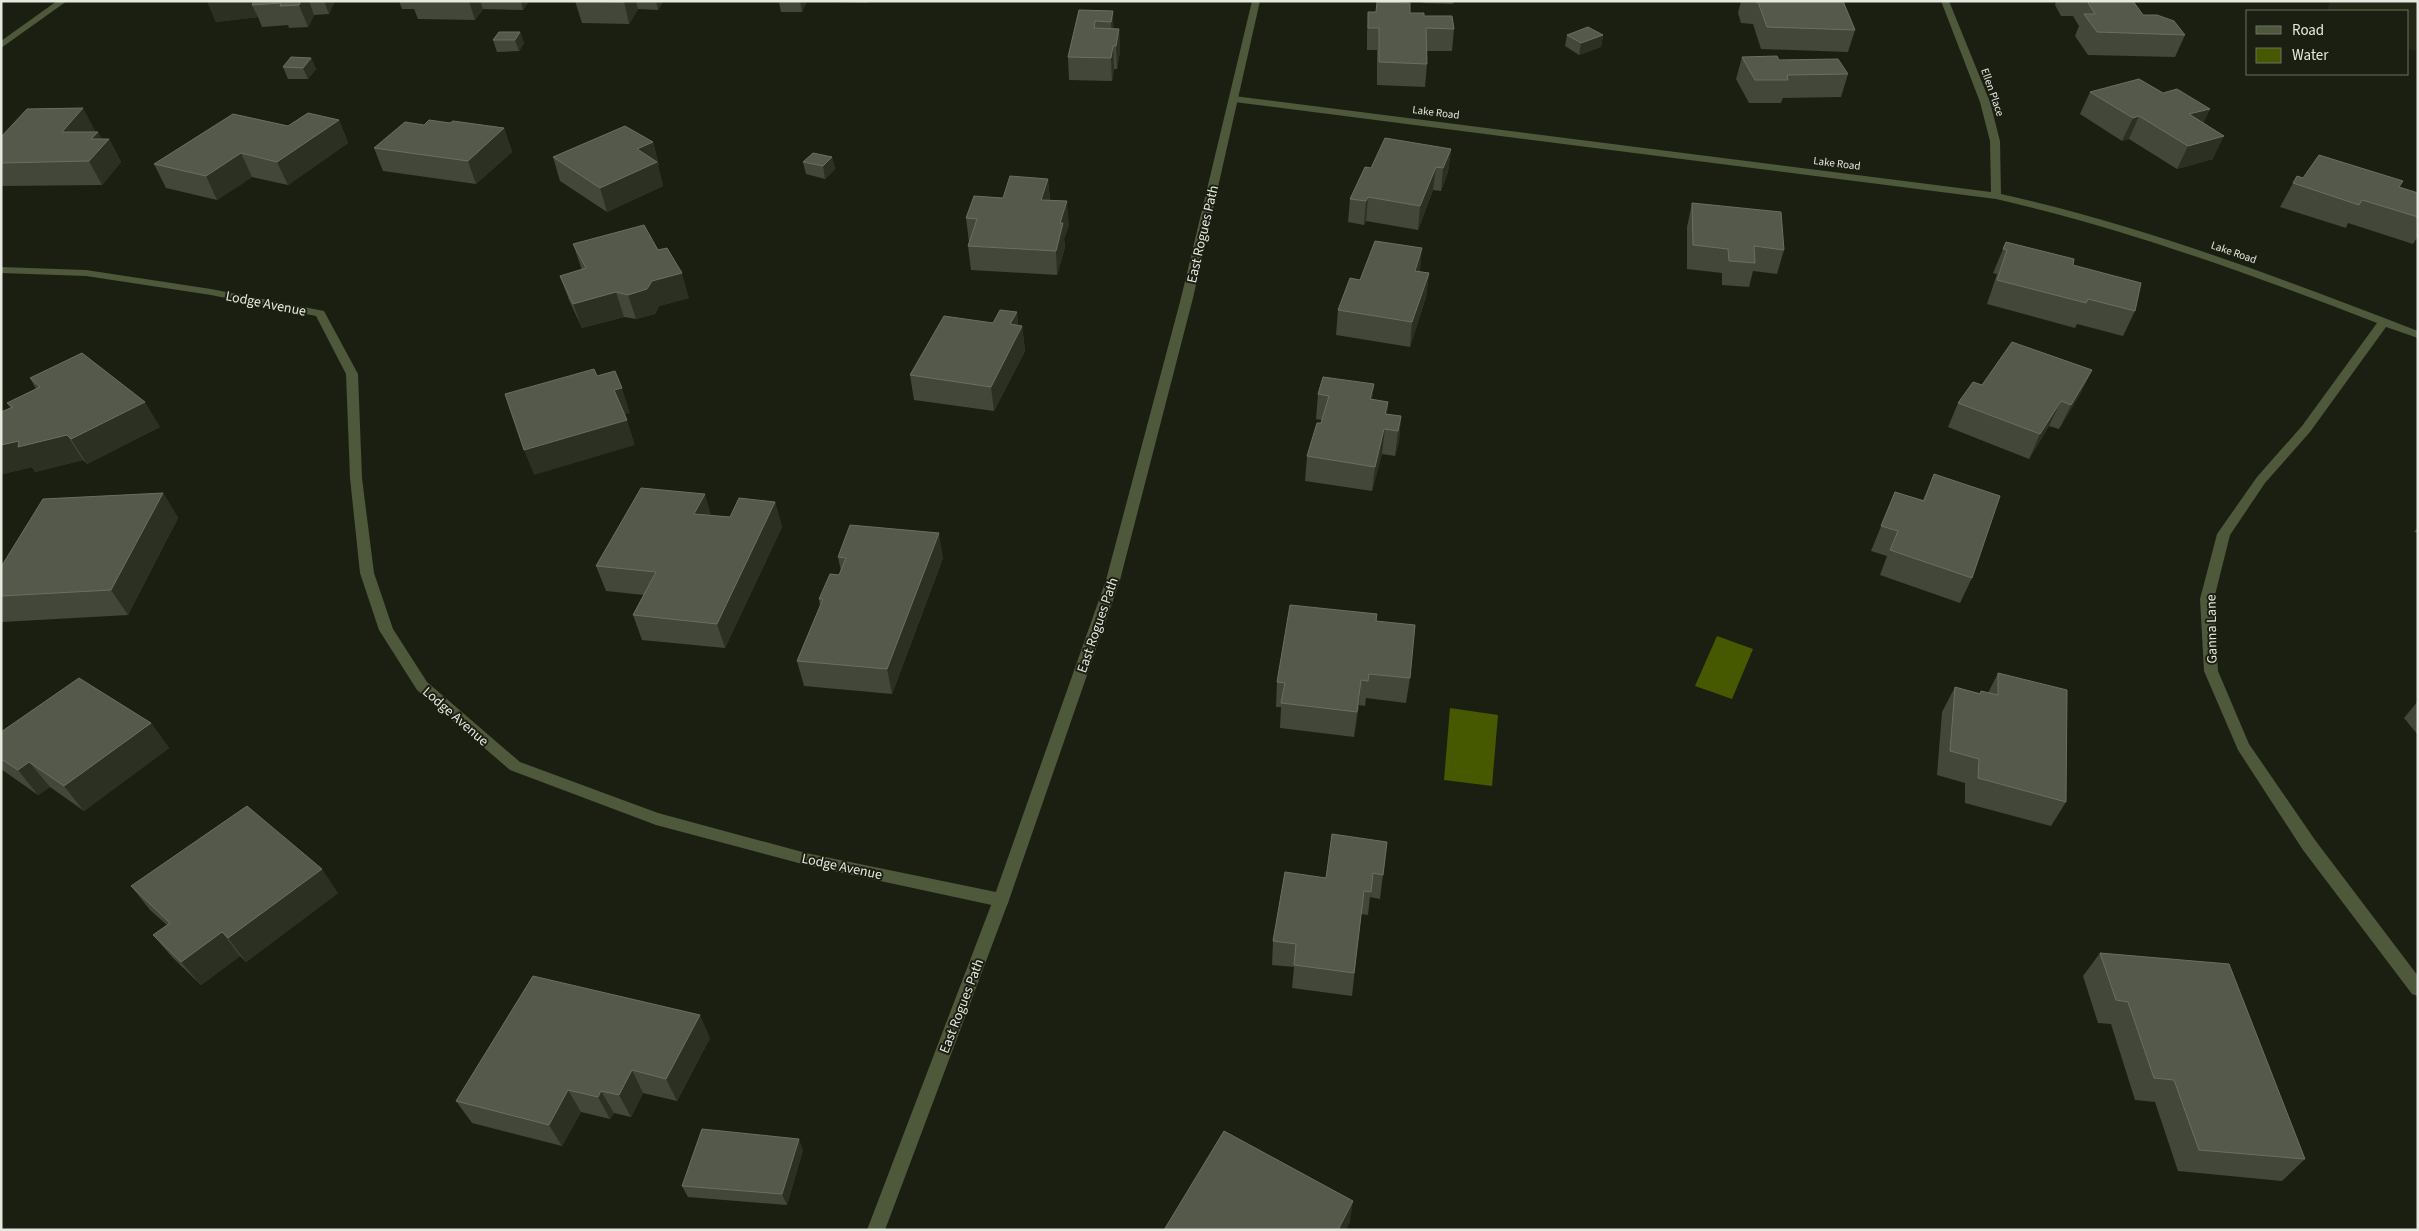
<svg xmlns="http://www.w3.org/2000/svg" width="2419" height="1231" viewBox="0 0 2419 1231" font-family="'Source Sans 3',sans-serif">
	<rect width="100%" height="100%" fill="#1b1f12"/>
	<path fill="#232916" d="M2330,1h88v50l-10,-2v-38h-81z"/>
	<path fill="#465901" d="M1717,636l36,13 -21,50 -37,-13z
		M1450,708l48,7 -6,71 -48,-6z"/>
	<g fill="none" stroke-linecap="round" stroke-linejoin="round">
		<path fill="#4e583a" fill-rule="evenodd" d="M57,1h10l-66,47v-7z
			M1941,1h8l41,101 10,39 1,53c143,32 280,84 417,137v7l-32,-11 -76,105 -45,51 -35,52 -16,64 4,72 31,73 66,96 103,136v20l-6,-2 -109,-144 -65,-100 -34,-79 -4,-72 17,-65 40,-57 45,-51 75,-103c-124,-48 -250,-94 -381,-124l-762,-97 -5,-3 5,-3 757,96 -1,-51 -10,-39z
			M1,267l85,3 125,19 113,22 34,63 4,104 12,95 19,56 34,53 93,80 138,51 148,40 195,40 6,2 2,5 -2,5 -6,2 -195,-42 -150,-40 -146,-55 -93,-80 -38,-60 -19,-57 -10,-95 -4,-104 -30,-58 -105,-21 -125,-19 -85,-3z"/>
		<path fill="#4e583a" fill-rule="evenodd" d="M1252,1h8l-67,297 -73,282 -111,320 -124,330h-18l126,-330 113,-320 75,-282z"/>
	</g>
	<path fill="#42473a" d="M207,1h128l-6,13 -15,1 -6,12 -19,1 -1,-3 -26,2 -4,-10 -42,5z
		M399,1h130l-6,9 -40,-1 -8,11 -57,-1 -4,-10h-12z
		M575,1h88l-5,9 -20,-1 -9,15 -47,-1z
		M770,1h37l-5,11h-21l-2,-10z
		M809,1h59v2z
		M1150,1h30v1z
		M1389,1h20l-20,1z
		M1423,1h31l-1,3 -30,-1z
		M1741,1h102l12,29 -7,22 -87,-3 -8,-25 -12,-1 -3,-10z
		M2056,1h77l10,14 42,20 -10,22 -87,-2 -13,-19 4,-10 -6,-10h-12l-6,-11z
		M1079,10l34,1v17l6,1 1,22 -3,18h-3l-2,12 -43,-1 -1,-23z
		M1368,12l42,1 14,3 30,13 -2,22h-25v13l-2,23 -48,-2v-35h-10v-16z
		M520,32l4,11 -5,8 -22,1 -4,-12z
		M1567,35h36l-2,12 -22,8 -14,-9z
		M1742,57l37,3 69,14 -7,23 -58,1 -2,5h-32l-13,-24z
		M311,58l5,11 -8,10h-20l-5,-12z
		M2090,92l73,1 47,16 -7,14 10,36 -36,10 -48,-30 -7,2 -42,-27z
		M339,120l9,23 -60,42 -36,-8 -35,23 -51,-12 -12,-24 134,-38z
		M450,123l54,5 8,24 -36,32 -93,-13 -9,-23 50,-23z
		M96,132l6,7h7l12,23 -19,23 -101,1v-49z
		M653,142l6,24h-1l5,20 -56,26 -47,-31 -7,-24z
		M1451,149l-3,23 -7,19 -8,-1 -15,40 -52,-9 -2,4 -16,-3 2,-23 21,-31z
		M832,157l3,12 -10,10 -19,-5 -3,-12z
		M2303,178l96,9 19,6v43l-5,8 -65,-21 -2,5 -66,-21 13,-24z
		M1048,179l2,21 19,25 -5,14 1,8 -8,28 -86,-5 -3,-24 1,-4 -3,-24 37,-20z
		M1692,203l92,47 -7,24 -24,-3 -4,16 -27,-2v-12l-35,-4v-42z
		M2006,242l67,23 62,46 -12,25 -46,-12 -2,4 -88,-24 10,-30 -4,-1z
		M573,244l85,6 31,48 -30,8 -4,8 -19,5 -12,-2 -42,11 -13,-28 -9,-24 22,-6z
		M1420,272l9,1 -3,24 -16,50 -74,-12 2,-25 22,-30z
		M1017,312l1,14h4l3,25 -31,60 -80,-11 -4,-25 83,-52z
		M2092,370l-12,24 -21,35 -10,-3 -20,33 -81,-32 10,-24 24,-18z
		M30,378l130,49 -73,37 -4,-4 -48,12 -3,-5 -29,7 -2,-3v-59l9,-4 -3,-5 29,-14z
		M1374,384l-2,15 16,3 -1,12 14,2 -2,25 -4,15 -13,-2 -10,37 -67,-10 2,-25 15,-36 -6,-1 2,-25z
		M1934,474l38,104 -12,25 -80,-28 7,-19 -16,-5 24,-59 28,8z
		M163,493l15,25 -50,97 -126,7 -1,-26z
		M775,502l7,25 -57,121 -83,-8 -9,-25 11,-20 -38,-4 -10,-25 115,-50 19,1z
		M2418,527v6l-4,-1z
		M838,557l105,1 -51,136 -88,-8 -7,-25 23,-55 -1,-7 20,-24 2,-4z
		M1376,621l34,57 -4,25 -40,-5 -1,8 -6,-1 -5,32 -74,-9 1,-21h-5l1,-25z
		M1998,673l68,129 -15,24 -86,-23v-20l-28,-8 5,-63 13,-25 25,6 1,-2 7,2z
		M2418,701v34l-14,-17z
		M151,723l18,25 -85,63 -34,-24 -12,8 -37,-26v-37z
		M1387,842l-7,57 -10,-2 -2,18 -7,-1 -9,82 -60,-8 2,-21 -22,-2 1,-24z
		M131,886l207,7 -92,69 -6,-6 -39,29 -28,-27 -20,-23 14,-10 -17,-15z
		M2100,953l205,206 -23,22 -104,-10 -23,-69 -20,-2 -24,-76 -13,-1 -15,-47z
		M710,1038l-33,63 -34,-8 -12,24 -17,-4 -4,6 -29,-7 -19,34 -90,-23 -16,-22z
		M803,1150l-16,55 -99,-8 -6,-11z"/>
	<path fill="#2b3022" d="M207,1h56l-11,4 6,12 -42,5z
		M301,1h8l5,14 -6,12 -9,-22z
		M324,1h11l-6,13z
		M469,1h11l3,8 -8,11z
		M521,1h8l-6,9z
		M624,1h12l2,8 -9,15z
		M656,1h7l-5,9z
		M800,1h7l-5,11z
		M1113,11l1,22 -2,11 -1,-22z
		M1119,29l1,22 -3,18 -1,-23z
		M520,32l4,11 -5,8 -4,-11z
		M1603,35l-2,12 -22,8 2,-12z
		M1113,46l1,23 -2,12 -1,-23z
		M311,58l5,11 -8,10 -5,-11z
		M83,108l13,24h-34z
		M2210,109l-11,23 -10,-18z
		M2139,116l-10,23 -7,2 11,-23z
		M339,120l9,23 -60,42 -11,-23z
		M504,128l8,24 -36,32 -8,-23z
		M98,132l7,12 4,-5 12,23 -19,23 -13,-24 2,-22z
		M2224,136l-11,23 -36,10 11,-23z
		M653,142l6,24h-1l5,20 -56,26 -7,-24 37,-39z
		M1451,149l-3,23 -7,19 2,-23z
		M241,153l11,24 -35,23 -11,-24z
		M832,157l3,12 -10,10 -2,-13z
		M1436,167l-3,23 -15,40 2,-24z
		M1048,179l2,23 -9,-2z
		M1368,197l-2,24 -2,4 2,-24z
		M1067,201l2,24 -5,14 1,8 -8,28 -1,-24 4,-28z
		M1422,248l-2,24 -5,-1z
		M682,273l7,25 -30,8 -4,8 -19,5 -8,-24 24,-14z
		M1429,273l-3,24 -16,50 2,-25z
		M616,292l8,25 -42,11 -9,-24z
		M1017,312l2,21 3,-7 3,25 -31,60 -3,-24 19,-63z
		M2092,370l-12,24 -21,35 12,-24z
		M1374,384l-3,25 -1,-10z
		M622,388l8,25 -8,2 -8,-25z
		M2061,401l-12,25 -20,33 11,-25z
		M145,402l15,25 -73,37 -16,-25z
		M1388,402l-6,52 -10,37 3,-24 10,-53z
		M1401,416l-2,25 -4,15 3,-25z
		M627,420l8,25 -101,30 -10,-25z
		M67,435l16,25 -48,12 -3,-5 -29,7 -2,-3v-26l18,-4z
		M163,493l15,25 -50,97 -17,-25z
		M705,494l7,24 -18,-4z
		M775,502l7,25 -57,121 -8,-24z
		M939,533l4,25 -51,136 -5,-25z
		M1361,680l-2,25 -5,32 3,-25z
		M151,723l18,25 -85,63 -20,-25z
		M29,762l21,25 -12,8 -20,-25z
		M322,869l16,24 -92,69 -18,-24z
		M1373,873l-3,24 -2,18 3,-23z
		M222,932l18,24 -39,29 -20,-23z
		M700,1015l10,23 -33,63 -11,-22z
		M632,1070l11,23 -12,24 -12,-22z
		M568,1090l13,22 -19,34 -13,-21z
		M601,1091l13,22 -4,6 -12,-22z
		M799,1139l4,11 -16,55 -5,-11z
		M1353,1201l-3,21 -4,8h-8z"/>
	<path fill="#54594b" stroke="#6b6f63" d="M254,1h47l-2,4 -19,1 1,-3 -29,2z
		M575,1h49v1z
		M1747,1h96l12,29 -88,-3 -9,-25z
		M2087,1h46l10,14h14l17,6 11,14 -88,-3 -13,-18h11z
		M1377,2l33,1v10h14v3h28l2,13 -28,-1 1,36 -48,-2v-34h-11v-16h8z
		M1079,10l34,1 -2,11 -16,-1 -1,7 25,1 -3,17h-3l-2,12 -43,-1z
		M1588,27l15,8 -22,8 -14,-8z
		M499,32h21l-5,8h-22z
		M1777,56l2,4 59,-1 10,15 -61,1 1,5h-33l-13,-23z
		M291,57l20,1 -8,10 -20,-1z
		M2139,79l24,14 14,-4 33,20 -21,5 35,22 -36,10 -49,-30 -6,2 -43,-26z
		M83,108l-21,24h36l-7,7h18l-20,22 -88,2v-26l26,-28z
		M308,113l31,7 -62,42 -36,-9 -35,23 -52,-12 79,-50 55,12z
		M429,120l21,3 3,-2 51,7 -36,33 -94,-13 31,-26 19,3z
		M625,126l28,16 -16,7 20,13 -57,26 -47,-31z
		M1385,138l66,11 -8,19 -7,-1 -16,39 -52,-9 -2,4 -16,-2 15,-32 6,1z
		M813,153l19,4 -9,9 -20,-4z
		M2319,155l84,26 -4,6 19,6v24l-56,-17 -3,5 -66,-22 4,-7 6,2z
		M1010,176l38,3 -7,21 26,1 -7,22h3l-7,28 -88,-5 9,-27 -11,-1 8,-22 29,2z
		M1692,203l89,9 3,38 -30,-4 1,17 -26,-2 -1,-12 -35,-4z
		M644,225l14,25 9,-2 15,25 -30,8 -5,8 -19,6 -12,-3 -43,12 -13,-28 26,-8 -13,-24z
		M1375,241l47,7 -7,23 14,2 -17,49 -74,-12 12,-32 10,2z
		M2006,242l68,17 -1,6 68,18 -6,28 -47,-12 -2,4 -89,-23 10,-30 -4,-1z
		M1000,310l17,2 -7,12 12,2 -31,61 -81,-12 34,-59 49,7z
		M2012,342l80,28 -21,35 -10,-4 -21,33 -82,-31 15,-21 9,3z
		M82,353l63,49 -74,37 -4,-4 -49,12 1,-6 -18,4v-33l12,-5 -6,-4 33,-16 -10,-9z
		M594,369l3,7 18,-5 7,17 -8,2 13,30 -103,30 -19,-56z
		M1323,377l51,7 -4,15 18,3 -3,12 16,2 -3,15 -14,-2 -9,38 -68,-11 10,-33h4l8,-27 -11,-2z
		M1934,474l66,22 -28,82 -82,-28 8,-19 -17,-5 14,-34 29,9z
		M641,488l64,6 -11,20 36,3 9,-19 36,4 -58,122 -84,-9 23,-43 -60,-6z
		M163,493l-52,97 -110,6v-29l42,-68z
		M850,525l89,8 -52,136 -90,-8 26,-62h-4l11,-25 9,1 7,-17 -8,-1z
		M1290,605l87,9 -1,7 39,4 -5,53 -41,-4 -1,7 -7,-1 -4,32 -76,-9 4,-20 -8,-1z
		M1998,673l69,17 -1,112 -88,-24 1,-19 -29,-8 5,-64 25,7 1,-3 17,4z
		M79,678l72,45 -87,63 -35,-24 -11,8 -17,-11v-27z
		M247,806l75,63 -94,69 -6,-6 -41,30 -28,-27 17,-12 -39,-37z
		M1332,834l55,8 -4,33 -10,-2 -2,19 -7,-1 -10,82 -60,-8 2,-21 -23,-3 12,-69 41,6z
		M2100,953l129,11 76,195 -106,-9 -25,-70 -20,-2 -26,-76 -12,-2z
		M533,976l167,39 -34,64 -34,-9 -13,25 -18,-4 -3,6 -30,-7 -19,35 -93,-24z
		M702,1129l97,10 -17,55 -100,-8z
		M1224,1131l129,70 -15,29h-174z"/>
	<g text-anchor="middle" stroke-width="4" stroke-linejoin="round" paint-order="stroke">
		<g font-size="11" fill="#e6e9e0" stroke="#1b1f12">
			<text transform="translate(1993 92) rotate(71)" y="4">Ellen Place</text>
			<text transform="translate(1436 112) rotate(7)" y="4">Lake Road</text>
			<text transform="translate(1837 163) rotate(7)" y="4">Lake Road</text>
			<text transform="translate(2234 252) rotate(19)" y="4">Lake Road</text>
		</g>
		<g font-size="14" fill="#e6e9e0" stroke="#1b1f12">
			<text transform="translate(1202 234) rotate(-77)" y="5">East Rogues Path</text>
			<text transform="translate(266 303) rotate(11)" y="5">Lodge Avenue</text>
			<text transform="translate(1097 625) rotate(-71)" y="5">East Rogues Path</text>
			<text transform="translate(2211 629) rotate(-91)" y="5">Ganna Lane</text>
			<text transform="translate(456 716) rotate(41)" y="5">Lodge Avenue</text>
			<text transform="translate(842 866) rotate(12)" y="5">Lodge Avenue</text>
			<text transform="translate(961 1006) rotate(-69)" y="5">East Rogues Path</text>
		</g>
	</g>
	<rect width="2419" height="1231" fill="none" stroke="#e6e9e0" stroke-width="5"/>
	<rect x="2246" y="10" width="162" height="65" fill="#1b1f12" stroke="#6c7064"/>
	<rect x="2256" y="26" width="25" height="8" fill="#4e583a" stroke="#6c7064"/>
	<text x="2292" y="35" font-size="15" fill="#e6e9e0">Road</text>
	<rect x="2256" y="48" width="25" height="15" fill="#465901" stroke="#6c7064"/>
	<text x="2292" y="60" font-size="15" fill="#e6e9e0">Water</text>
</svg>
